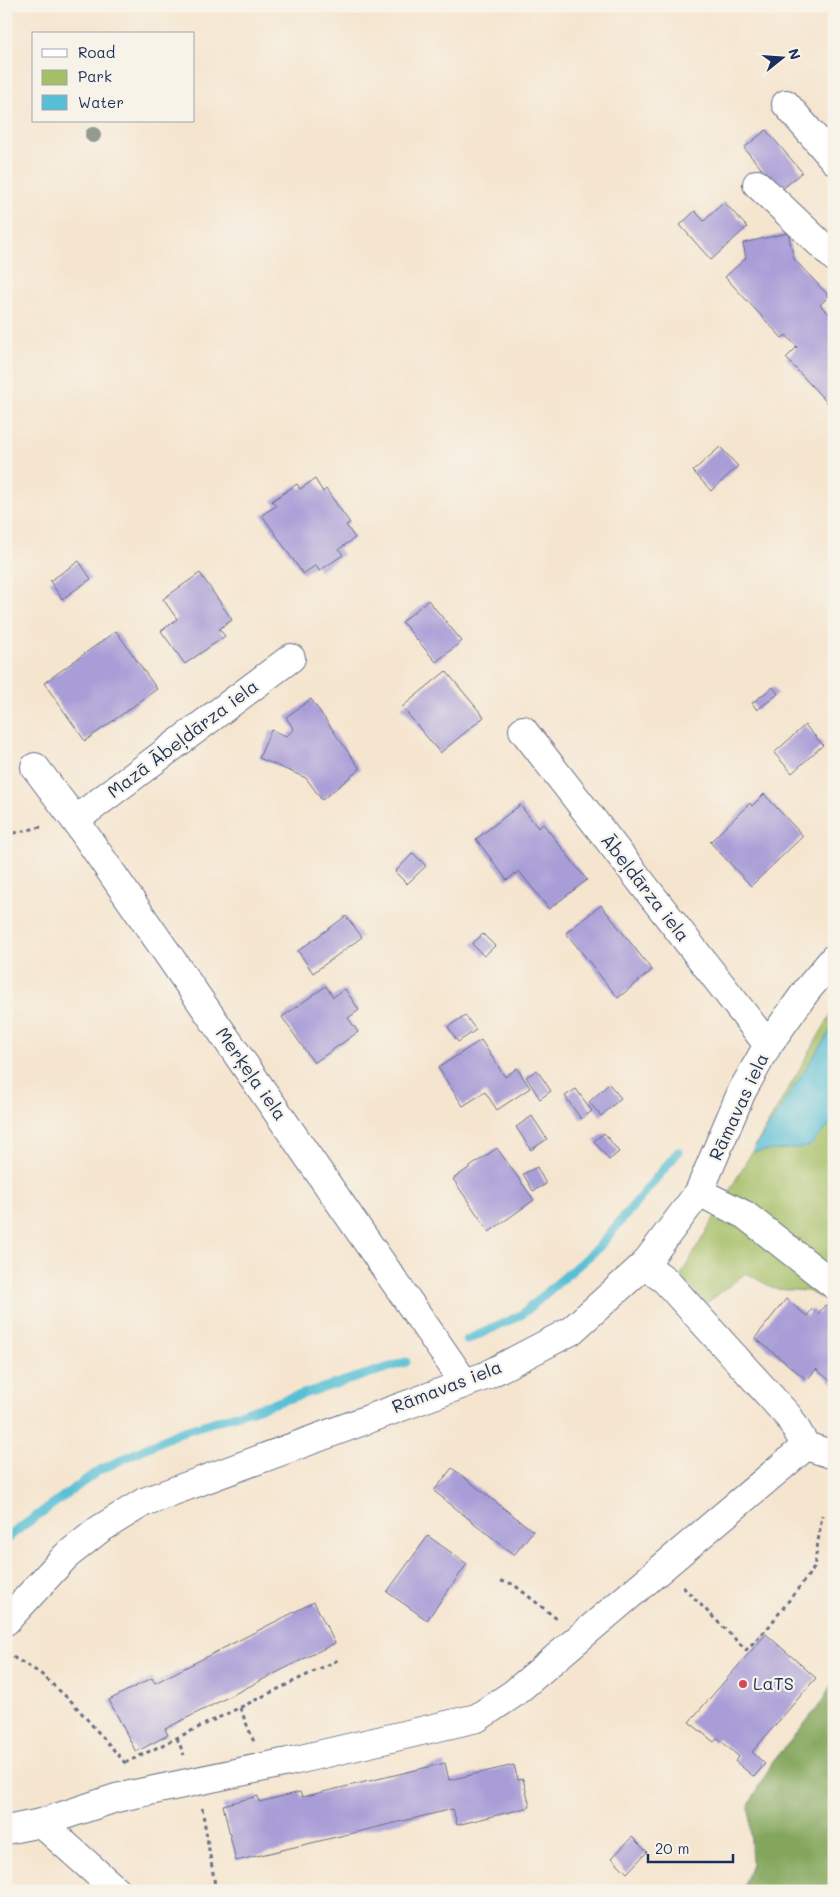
<svg xmlns="http://www.w3.org/2000/svg" width="840" height="1897" viewBox="0 0 840 1897" font-family="Mali,sans-serif">
	<rect width="100%" height="100%" fill="#f7f3e8"/>
	<filter id="ink" filterUnits="userSpaceOnUse"><feTurbulence type="fractalNoise" baseFrequency=".02" numOctaves="2"/><feDisplacementMap in="SourceGraphic" scale="10" xChannelSelector="R" yChannelSelector="G"/><feConvolveMatrix kernelMatrix="1 2 1 2 8 2 1 2 1" color-interpolation-filters="sRGB"/></filter>
	<filter id="wash" filterUnits="userSpaceOnUse"><feTurbulence type="fractalNoise" baseFrequency=".0096" numOctaves="4" result="noise"/><feDisplacementMap in="SourceGraphic" scale="20" xChannelSelector="R" yChannelSelector="G"/><feGaussianBlur stdDeviation="1.12" result="paint"/><feColorMatrix in="noise" values="0 0 0 0 0 0 0 0 0 0 0 0 0 0 0 0 0 1.4 0 .05"/><feComposite in="paint" operator="in"/></filter>
	<g filter="url(#wash)">
		<rect width="100%" height="100%" fill="#f5e5cf"/>
		<path fill="#a4bf66" stroke="#607762" d="M834,1009v296l-26,-14 -33,-2 -29,-16 -42,32 -24,-28z"/>
		<path fill="#83a65b" stroke="#4f6a5c" d="M834,1681v210h-92l10,-27 -3,-59 23,-42 47,-57z"/>
		<path fill="#58bfd5" stroke="#3a779a" d="M834,1025v95l-25,27 -57,5z"/>
		<g fill="none" stroke-linecap="round" stroke-linejoin="round">
			<path stroke="#58bfd5" stroke-width="9" d="M467,1340l54,-25 77,-67 80,-96
				M6,1542l6,-8 86,-63 80,-38 228,-71"/>
		</g>
		<g id="blocks">
			<path fill="#a99dd7" d="M766,130l36,42 -22,19 -36,-43z
				M724,202l23,25 -36,33 -31,-35 15,-14 9,10z
				M788,233l6,26 35,37 -9,9 9,9 2,-3 3,3v106l-6,-6 5,-5 -47,-51 11,-11 -11,-12 -4,3 -57,-61 21,-19 -3,-15z
				M720,447l18,19 -27,25 -18,-20z
				M315,479l8,13 3,-3 24,34 -4,2 9,13 -16,11 4,6 -24,16 -3,-6 -13,9 -41,-59 14,-9 -4,-5 25,-17 3,5z
				M79,561l12,18 -29,20 -12,-18z
				M200,573l32,47 -13,9 6,7 -40,28 -24,-33 16,-12 -14,-20z
				M428,600l34,41 -26,21 -34,-40z
				M116,631l41,58 -72,52 -41,-58z
				M446,671l38,46 -44,36 -38,-46z
				M773,687l5,7 -21,16 -5,-7z
				M311,699l49,70 -38,31 -16,-22 -47,-20 12,-28 15,6 8,-6 -8,-13z
				M805,725l18,20 -31,28 -18,-20z
				M764,794l39,42 -52,50 -41,-44 40,-39 2,3z
				M520,805l18,23 5,-4 44,56 -38,29 -30,-38 -12,9 -31,-41z
				M413,853l13,13 -19,18 -12,-12z
				M601,905l51,65 -34,28 -52,-65z
				M346,916l16,21 -49,36 -15,-22z
				M483,934l12,12 -11,10 -12,-12z
				M326,986l7,11 12,-8 14,21 -11,8 10,14 -44,31 -32,-46z
				M465,1015l11,15 -18,12 -10,-15z
				M481,1040l24,37 12,-9 13,20 -33,22 -12,-18 -22,14 -25,-38z
				M537,1070l14,21 -11,8 -14,-22z
				M609,1084l12,14 -20,18 -12,-14z
				M576,1089l16,22 -11,8 -16,-23z
				M532,1116l15,23 -16,11 -15,-23z
				M604,1133l15,19 -10,8 -15,-19z
				M497,1148l37,52 -45,32 -36,-53z
				M537,1167l9,17 -13,7 -10,-17z
				M786,1299l21,17 5,-7 6,5 7,-9 9,6v73l-18,-15 -9,11 -52,-42z
				M452,1468l81,63 -19,24 -80,-64z
				M428,1536l39,28 -40,56 -40,-28z
				M314,1602l21,41 -170,86 3,6 -32,17 -27,-52 43,-22 3,5z
				M766,1634l50,44 -64,74 13,12 -11,13 -19,-16 4,-4 -21,-19 -4,4 -25,-20z
				M445,1763l4,17 65,-15 4,15 5,-1 7,28 -73,18 -4,-16 -217,52 -13,-56 35,-9 1,6 41,-10 2,5z
				M632,1837l15,15 -20,21 -15,-15z"/>
		</g>
	</g>
	<g filter="url(#ink)">
		<use href="#blocks" fill-opacity="0" stroke="#676f86" stroke-width="1"/>
		<g fill="none" stroke-linecap="round" stroke-linejoin="round">
			<defs>
				<path id="minor" d="M786,104l48,56
					M757,184l77,73
					M523,730l245,315
					M35,767l40,53 389,562
					M75,820l216,-162
					M699,1192l46,23 89,70
					M644,1265l21,15 124,137 17,29
					M6,1621l60,-65 34,-27 44,-27 341,-126 86,-45 73,-66 55,-73 43,-101 26,-46 39,-55 27,-32
					M41,1823l76,68
					M6,1830l35,-7 75,-25 172,-36 189,-44 36,-24 293,-248 28,9"/>
			</defs>
			<use href="#minor" stroke="#676f86" stroke-width="30"/>
			<path stroke="#676f86" stroke-width="3" stroke-dasharray="4 4" stroke-linecap="butt" d="M6,835l39,-9
				M501,1581l12,3 44,35
				M683,1587l63,63 21,-21 47,-61 8,-53
				M6,1653l34,20 32,29 54,62
				M240,1708l14,34
				M177,1738l7,17
				M125,1763l213,-103
				M202,1808l14,83"/>
			<use href="#minor" stroke="#fff" stroke-width="28"/>
		</g>
		<circle fill="#949992" cx="93" cy="135" r="8"/>
	</g>
	<circle fill="#d1495b" stroke="#f7f3e8" stroke-width="2" cx="743" cy="1684" r="5"/>
	<g text-anchor="middle" stroke-width="4.5" stroke-linejoin="round" paint-order="stroke">
		<g font-size="18" fill="#1b2f5e" stroke="#f7f3e8">
			<text transform="translate(183 739) rotate(-37)" y="6">Mazā Ābeļdārza iela</text>
			<text transform="translate(645 888) rotate(52)" y="6">Ābeļdārza iela</text>
			<text transform="translate(251 1074) rotate(55)" y="6">Merķeļa iela</text>
			<text transform="translate(739 1107) rotate(-65)" y="6">Rāmavas iela</text>
			<text transform="translate(447 1387) rotate(-21)" y="6">Rāmavas iela</text>
		</g>
		<g font-size="18" fill="#1b2f5e" stroke="#f7f3e8" text-anchor="start">
			<text x="753" y="1690">LaTS</text>
		</g>
	</g>
	<rect width="840" height="1897" fill="none" stroke="#f7f3e8" stroke-width="25"/>
	<rect x="32" y="32" width="162" height="90" fill="#f7f3e8" stroke="#9fa5b1"/>
	<rect x="42" y="49" width="25" height="8" fill="#ffffff" stroke="#9fa5b1"/>
	<text x="78" y="58" font-size="15" fill="#1b2f5e">Road</text>
	<rect x="42" y="70" width="25" height="15" fill="#a4bf66" stroke="#9fa5b1"/>
	<text x="78" y="82" font-size="15" fill="#1b2f5e">Park</text>
	<rect x="42" y="95" width="25" height="15" fill="#58bfd5" stroke="#9fa5b1"/>
	<text x="78" y="108" font-size="15" fill="#1b2f5e">Water</text>
	<g transform="translate(782 58) rotate(73)" stroke="#f7f3e8" stroke-width="4" paint-order="stroke">
	<path d="M0-4L9 19L0 12L-9 19Z" fill="#1b2f5e"/>
	<text y="-8" font-size="14" font-weight="bold" text-anchor="middle" fill="#1b2f5e">N</text>
	</g>
	<path d="M648 1854v8h85v-8" fill="none" stroke="#1b2f5e" stroke-width="2.5"/>
	<text x="655" y="1854" font-size="15" fill="#1b2f5e" stroke="#f7f3e8" stroke-width="4" paint-order="stroke">20 m</text>
</svg>
